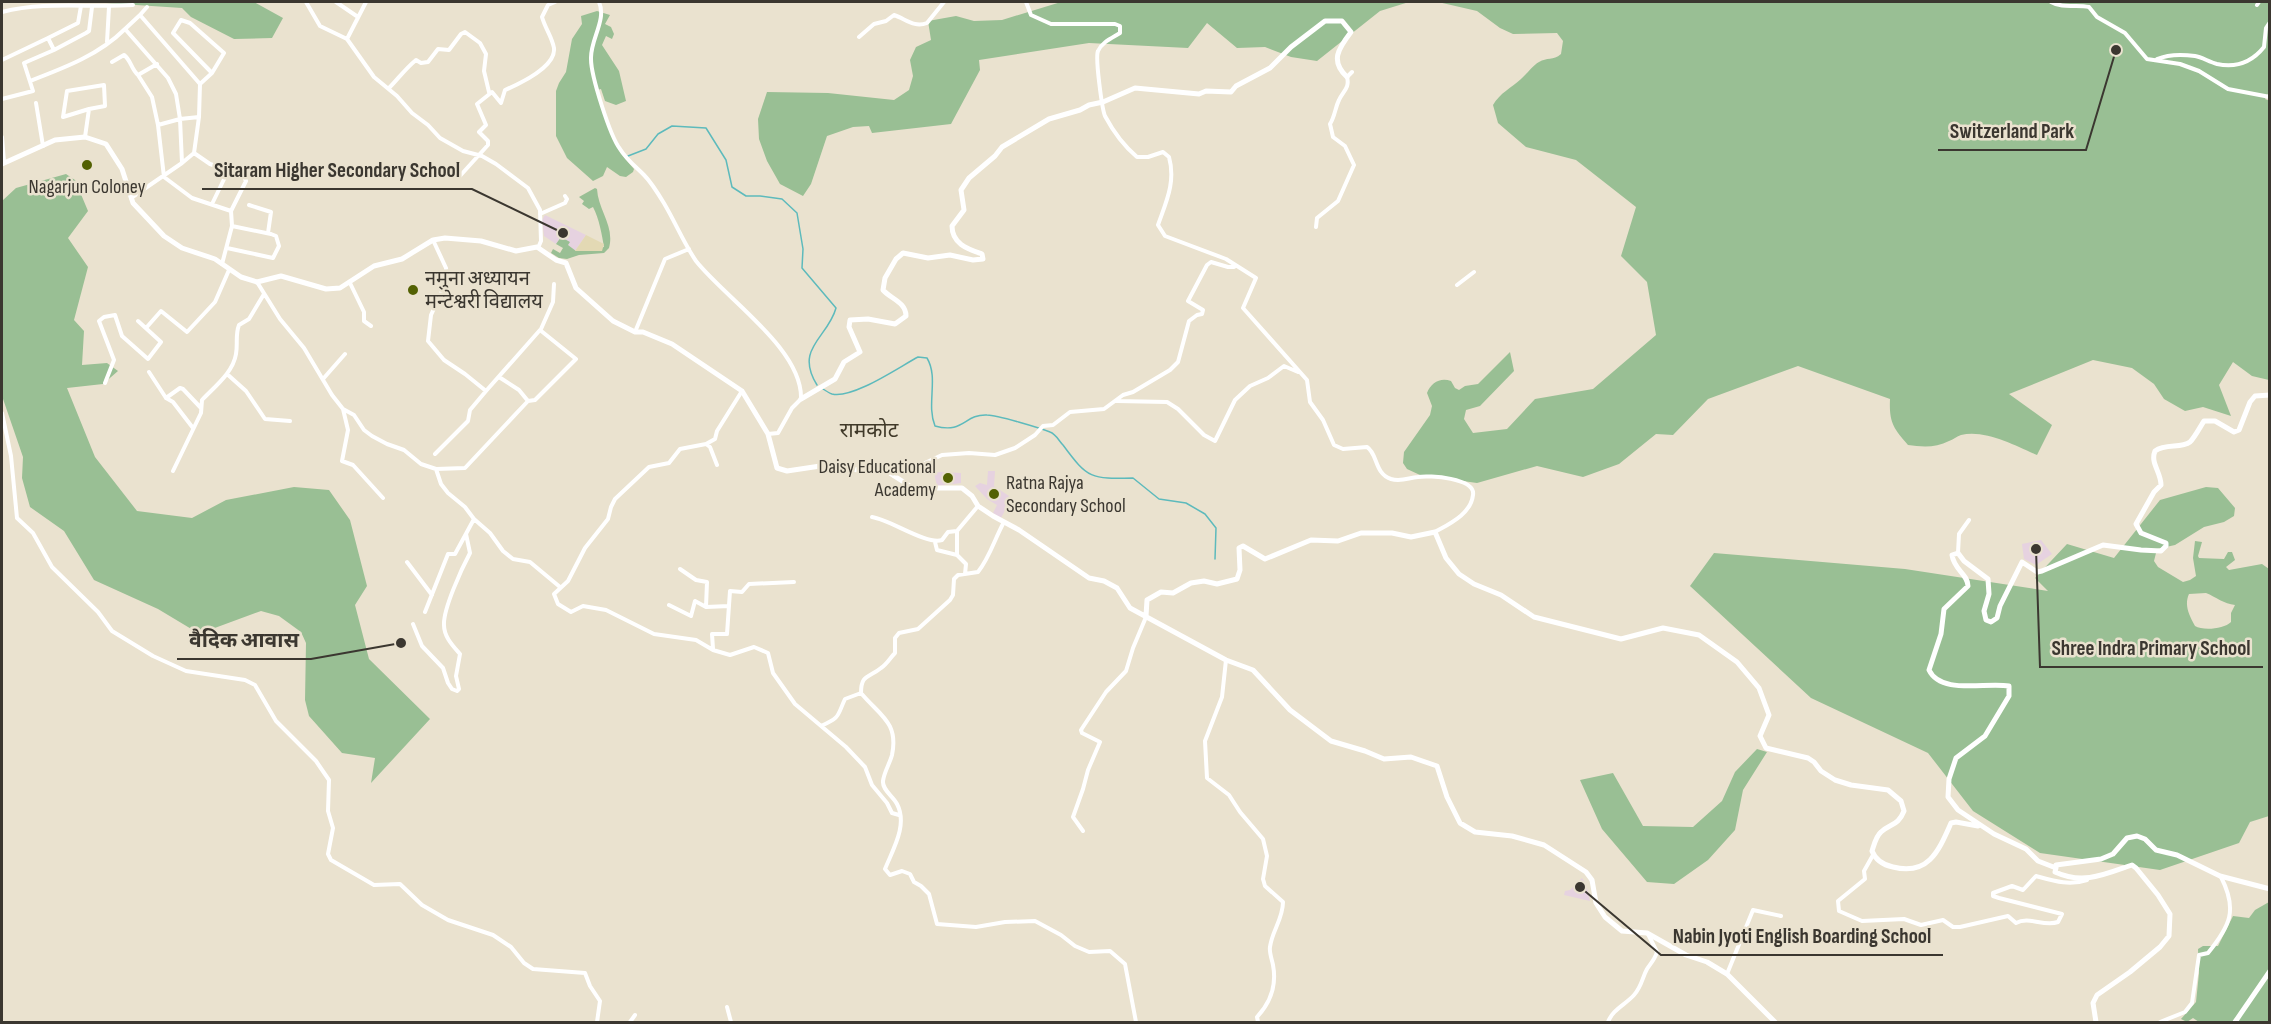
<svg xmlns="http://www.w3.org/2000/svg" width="2271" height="1024" viewBox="0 0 2271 1024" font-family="'Sofia Sans Condensed','Noto Sans Devanagari',sans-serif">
	<rect width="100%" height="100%" fill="#eae2cf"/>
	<path fill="#e6d2e0" d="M545,215l41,20 -11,16 -7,-6 1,-2 -8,-6 -5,7 -12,-8 -2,-16z
		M988,471h7l-1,15 15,10 1,5 -9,17 -8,-5 4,-8 -10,-6 -12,-13 5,-3 7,2z
		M940,472l21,1v10l-24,3 -3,-13z
		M2041,540l11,14 -16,11 -12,-6 -2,-15z
		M1582,878l4,6 4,17 -26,-6 1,-4 5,-1z"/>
	<path fill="#99bf94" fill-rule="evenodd" d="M91,2h163l29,16 -11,20 -38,1 -43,-22 -9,-9z
		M1061,2h348l-29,9 -63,50 -26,-4 -26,-10 -28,1 -30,-25 -19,25 -99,-5 -110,17 1,10 -29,54 -79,9 -3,-7 -16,1 -26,9 -16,48 -8,12 -23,-12 -13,-23 -8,-22 -1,-20 9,-27 61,1 66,7 15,-10 4,-14 -3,-16 6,-13 15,-7 -3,-19 28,-5 18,5 28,-1z
		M1438,2h831l1,88 -5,9 5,2 -1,279 -17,-4 -19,-14 -14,23 12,31 -28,-9 -18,4 -21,-12 -10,-15 -22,-16 -39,-8 -84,34 43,31 -15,30c-21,-9 -52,-26 -76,-20 -4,1 -8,5 -12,6 -13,7 -27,6 -41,4 -15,-17 -19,-23 -18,-46l-92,-33 -90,33 -35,36 -17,-1 -37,30 -36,13 -46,-11 -60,17 -57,-8 -13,-6 -4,-6 1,-11 26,-37 2,-9 -5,-13c4,-11 14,-16 24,-12l4,7 4,2 6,-4 13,-2 32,-32 4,19 -34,35 -14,4 -2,9 9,14 34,-4 28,-30 58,-10 63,-54 -9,-53 -26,-26 15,-49 -60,-47 -50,-13 -28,-24 -5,-18c7,-12 18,-17 28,-26 6,-5 11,-13 18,-17 8,-5 14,-1 22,-8l2,-13 -6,-8 -44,1 -13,-6 -23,-17z
		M597,11l13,4 -5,9 6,3 3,7 -2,5 -6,-3 -4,9 17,26 7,30 -10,4 -11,-4 -4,-12 -4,1c9,32 14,54 37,79l-1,3 -7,5 -6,-1 -13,-9 -4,9 -10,5 -26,-23 -11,-22v-45l3,-8 7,-11 6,-33 10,-15 -1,-8z
		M66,174l9,6 13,31 -20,27 20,29 -14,53 10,11 -2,34 25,-2 11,8 -15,13 -36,4 28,69 42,54 55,7 34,-18 68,-13 35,3 21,30 17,66 -12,19 14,54 61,60 -59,64 4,-25 -33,-5 -33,-37 -4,-16 1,-57 -5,-11 -22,-16 -18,-5 -49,18 -19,1 -35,-21 -64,-29 -30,-49 -34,-24 -8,-29 1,-21 -21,-61v-195l14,-13z
		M595,188l2,1c1,21 18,37 12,59l-5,5 -25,2 -12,4 -8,-1 -8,-5 2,-4 7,4 3,-5 -7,-4 5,-7 9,5 -2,3 8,6 28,-4c-2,-12 -5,-29 -11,-40l-4,2 -7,-5 2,-3 -5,-4z
		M2206,487l12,1 17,20 -1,8 -10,6 -20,5 -29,18 -18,4 -3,12 4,6 25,15 7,-2 6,-4 -3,-18 2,-17 7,1 -4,14 1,2 25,1 4,-7h4l3,8 -9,7 3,3 33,-6 7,5v247l-19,6 -11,21 -79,27 -120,-17 -67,-42 -45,-58 -117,-55 -121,-112 24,-33 191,16 143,22 -13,-13 32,-34 47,14 46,-58zM2206,593c10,4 18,11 29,12l-4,8v9c-7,7 -28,9 -36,4 -6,-11 -11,-21 -6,-32z
		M1757,749l10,3 -24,38 -8,40 -27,30 -34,24 -27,-2 -45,-53 -22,-49 33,-7 30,53 50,1 29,-26 13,-29z
		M2269,902v120h-70l-6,-4 -6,4 -6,-3 15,-17 3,-29 -1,-24 5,-3h15l15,-30 16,2 6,-8z"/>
	<path fill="#e3d9b4" d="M586,235l18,9 -2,7h-27z"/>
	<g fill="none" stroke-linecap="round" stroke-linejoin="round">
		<path stroke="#5dbabc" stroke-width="1.5" d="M628,156l18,-7 12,-15 14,-8 34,2 20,32 6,27 14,9h14l22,3 15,14 6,36 -1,19 34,40c-8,30 -42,40 -19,77
			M823,389c3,2 6,4 9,5 21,5 67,-27 86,-37l9,1c12,20 -1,46 8,68 29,8 29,-12 52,-11 10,0 53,13 63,17 6,2 9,9 13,13 25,34 28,34 70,33l26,21 27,4 19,11 11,14 -1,31"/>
		<path stroke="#fff" stroke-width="4" d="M306,2l14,24 27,13 27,38 23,19 15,17 16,12 12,13 23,13 19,5 14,8 32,24 12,22 1,31 -3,7
			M336,2l22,15
			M599,2c8,18 -9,38 -8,57 0,17 19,77 29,90 6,10 16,18 24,26 8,8 15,20 21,30 10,17 20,40 31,56 29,37 107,88 105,138l-9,9 -14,25 -10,1
			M1026,2l5,13 20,9h64l5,2v7c-8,5 -18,9 -22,18 -3,6 4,58 7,65 8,15 19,30 32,41h11l15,-5 6,5c7,25 -3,45 -11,68l7,11 61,23 30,19 -13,30 64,72 3,22 13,18 11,25 9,4 24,-2c11,7 7,26 24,32 10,3 17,-1 27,-2 11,-2 58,1 55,18 -2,19 -24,29 -38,37
			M2051,2c12,7 25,2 38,5l8,10 28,16 22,26 33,5 19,7 29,18 42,8
			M2257,5l2,-3
			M2,12c43,-11 86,-4 131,-7
			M125,29l15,-14
			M859,37l15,-13 12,-3 8,-6c12,4 20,13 33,8l17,-21
			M48,38l30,-15 3,-17
			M347,39l19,-37
			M107,42l2,-35
			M2157,59c12,-5 24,-5 38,-3 7,1 14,6 22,8 19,4 35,-2 47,-17l2,-19 4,-6
			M2,60l46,-22 6,12 32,-17 3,-2 3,-24
			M112,62l12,-7c7,5 7,14 14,20
			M157,64l-19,11 14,22 6,28 22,-6 2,44 12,-10 5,-36
			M30,81c34,-13 69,-26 95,-52l43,49 8,16 4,25 19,-2 1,-33 -60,-69 7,-8
			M200,84l12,-11 -39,-40 8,-13 9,3 34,30 -12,20
			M389,88c9,-9 16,-19 27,-28l5,3 7,-1 10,-13 11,1 12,-16 4,-2 15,11 6,11 -2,17 5,21
			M2,99l31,-8 -9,-28 30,-13
			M36,103l7,43
			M158,125l6,52 28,21 39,13 1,15 -10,38
			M2,137l2,25
			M85,137l4,-28 16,-3 -1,-21 -37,6 -4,26 26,-8
			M194,153l16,11 33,11 3,6 -15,30
			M459,177l29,-32v-4l-9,-9 7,-7 -9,-21 15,-12 9,11 4,-13c14,-6 51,-23 49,-42 -2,-11 -9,-20 -12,-31l6,-12 7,-3
			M131,198l51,-35
			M212,204l16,-33
			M249,205l22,7 -3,21
			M540,214l25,-11 2,-4 -2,-3
			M1316,227l1,-9 21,-17 16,-36 -9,-19 -12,-9 -3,-13c5,-8 5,-16 9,-24 4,-9 11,-12 8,-23l5,-5
			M433,240l13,28 1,12 -16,35 -3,26 16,19 21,14 21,17 54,-61 36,29 -41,41 -7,1
			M227,248l46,10 6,-12 -3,-10 -5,-2 -39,-8
			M257,282l23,37 24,29 28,47 11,14 5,21 -6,31 11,4 30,33
			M350,283l14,29v9l7,5
			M1457,285l17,-13
			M146,328l15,-17 26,21 28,-30 14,-32
			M541,329l12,-27 1,-18
			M635,332l30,-73 24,-10
			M149,372l17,26 7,4 20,26
			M227,374l19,17 19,28 25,2
			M323,379l22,-25
			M105,383l9,-23 -15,-39 5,-4 11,-2 7,21 26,23 13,-17 -23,-21
			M742,391l-25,40 -2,8 -9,5 -26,5 -11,14 -20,4 -34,32 -4,8 -3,12 -23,29 -17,33 -14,13 4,10 13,8 12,-6 23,4 48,24 42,6 17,10 17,5 24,-8 14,6 5,20 22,31 51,43 19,20 7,18 15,18 5,10 7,2
			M166,398l14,-10 3,1 18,19
			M1117,401l50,1 11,7 26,26 11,6 20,-41 15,-14 18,-8 16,-12 14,6
			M343,409l11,6 10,15 8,6 15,8 17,6 17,14 15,5 5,15 7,9 17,14 9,12 16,14 13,18 10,8 17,3 30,25
			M2,413l9,43 6,62 16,15 19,34 46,45 14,19 41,25 33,15 59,9 10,5 21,36 40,40 13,19 -1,31 5,17 -5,26 3,6 43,25 26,-1 22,21 26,15 45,15 18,12 13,16 9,6 52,4 5,13 10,15 -3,21
			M706,444l4,3 7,18
			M435,454l33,-33 2,-11 16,-19
			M436,469l29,-1 63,-67 -9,-11 -20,-13
			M173,471l28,-58 1,-13c12,-13 31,-27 34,-46 2,-10 -1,-19 3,-29l10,-6 15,-25
			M894,476l5,-8 26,-5 17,-8 27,-2 26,2 20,-7 20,-13 8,-9 10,-1 17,-13 34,-3 19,-14 10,-3 37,-22 8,-8 11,-41 8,-6 5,-1 1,-4 -15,-9 19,-36 4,-3 17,5h6
			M872,517c19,3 54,28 70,23l6,-8 9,-1
			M1004,522c-9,16 -14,35 -26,50l-20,3 -4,4 -1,16 -3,5 -32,29 -19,4 -4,5v15c-5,5 -8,11 -14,15 -12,10 -20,6 -20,25 18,22 38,29 31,62 -2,8 -8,17 -9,26 -1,9 10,15 14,23 11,21 -4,45 -12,65l5,6 12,-4 8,3 4,8 7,4 8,8 8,30 39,3 29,-5 30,-1 26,14 14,11 14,6 21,-1 15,13 11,58
			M935,542l2,8 20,5
			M1958,553l1,-19 10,-14
			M407,562l25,33
			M680,569l16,11 11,2 -1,25 23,-1
			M965,574l1,-10 -9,-9v-24l21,-25
			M669,605l22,11 4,-15 11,6
			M425,612l23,-58h7l19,-35
			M413,624l9,22 21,22 5,15 4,6 5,2 2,-2 -3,-13 4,-22c-7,-8 -16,-17 -16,-29 -1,-16 18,-57 26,-72l-4,-19
			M713,649l-1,-15h15l3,-43 12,1 7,-8 45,-2
			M1226,660l-4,37 -17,44 2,37 22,17 11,17 23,27 4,17 -4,23 2,7 18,16c0,17 -11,29 -13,45 -1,5 2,13 3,18 4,21 -2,37 -16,52l1,5
			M821,726c20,-9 16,-10 24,-27l16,-6
			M1083,831l-10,-14 10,-28 5,-19 12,-28 -18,-9 -1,-3 25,-38 20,-21 7,-23 13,-31
			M1873,855l-9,16 1,8 -27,22 1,10 23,10 42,-2 17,6 22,-5 10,7h7l48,-11 8,7c13,-7 28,4 42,-1l4,-8 -63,-16 -6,-2v-3l19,-7 11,4 13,-14c18,5 33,10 51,4
			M1727,974l26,-64 28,6
			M727,1007l4,15
			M630,1022l5,-7
			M1608,1022c5,-13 17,-17 26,-27 8,-9 8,-17 13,-26 4,-6 8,-10 10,-17l-9,-18
			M2160,1022l25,-10 7,-9 7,-48 9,-2c22,-27 30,-43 13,-76"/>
		<path stroke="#fff" stroke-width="5" d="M2,164l53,-24 30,-3 21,7 16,25 11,34 31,33 18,12 33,11 26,18 16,5 24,-6 45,13 14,-1 34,-22 28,-7 31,-19 12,-2 36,3 35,10 21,-4 19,13 10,3 10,25 37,33 22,11h8l29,12 70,47 26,43 9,34 10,3 40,-6 20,4 41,3 25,16h49l10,8 6,10 15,10 26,14 70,48 15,3 13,7 13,20 96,52 27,10 37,40 41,31 34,10 19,8 27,-2 26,9 10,31 13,26 15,9 37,4 32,9 42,27 6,8 4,23 9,14 17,14 25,2 39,22 21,7 20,12 48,48
			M801,399l34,-20 9,-17 16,-10 -11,-25 1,-7 18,-1 27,5 11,-8c0,-14 -15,-17 -23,-26l2,-12 11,-19 7,-6 25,5 22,-3 23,5 10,-1 -1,-5c-14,-5 -30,-10 -30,-28l12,-16 -3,-20 8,-12 26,-22 7,-9 47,-28 31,-9 9,-5 14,-3 32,-14 64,6 7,-3 25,1 5,-6 34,-18 21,-21 34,-26h17l9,11c-13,17 -21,29 -4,45
			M1146,616l1,-16 14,-8 12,1 18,-10 13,-2 13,3 20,-5 3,-9 -1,-22 4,-2 22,13 46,-19 27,1 23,-8h31l19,4 24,-5 11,26 13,16 15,10 27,11 33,22 87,22 42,-11 36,7 38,27 22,26 10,27 -9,21 6,12 42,10 6,4 7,9 14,9 16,5 37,5 13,11 3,10c-6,15 -13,12 -23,21 -5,4 -7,13 -9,19 4,10 11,14 21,16 36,9 46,-17 58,-44l5,-1 22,4
			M2056,868v-3l45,-6 12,-5 14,-16 10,-2 8,3 11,11 21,5 43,21 50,13
			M2096,1022l-3,-19 4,-8 33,-23 30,-25 9,-11 1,-22 -12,-19 -22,-27 -4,-3 -6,2c-25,9 -45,17 -71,5l1,-4 -18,-7 -12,-12 -32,-15 -36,-24 -10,-13 1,-18 7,-21 29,-22 24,-40v-10c-24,-4 -68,9 -80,-16l12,-36 3,-25 24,-23c0,-12 -14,-16 -16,-31l6,-2 6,8 24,18 1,15 -5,17 2,9 5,2 6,-4 3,-12 22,-44 15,10 5,-1 61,-26 38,5 20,1 5,-5v-3l-25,-10 -5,-9 18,-32 7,-7c0,-13 -11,-22 -6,-34 11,-8 26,-2 35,-9 5,-5 10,-15 14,-21h11l19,11 5,-2 11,-28 5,-6 15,-1
			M2235,1022l35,-51"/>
	</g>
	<g fill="#536103" stroke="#eae2cf" stroke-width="2">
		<circle cx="87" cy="165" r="6"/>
		<circle cx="413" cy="290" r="6"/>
		<circle cx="948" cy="478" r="6"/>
		<circle cx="994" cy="494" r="6"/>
	</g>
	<g text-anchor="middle" stroke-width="5" stroke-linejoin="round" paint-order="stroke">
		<g font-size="20" fill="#3b3730" stroke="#eae2cf" text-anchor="start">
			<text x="87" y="193" text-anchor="middle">Nagarjun Coloney</text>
			<text x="425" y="285">नमुना अध्यायन<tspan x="425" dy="23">मन्टेश्वरी विद्यालय</tspan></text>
			<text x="936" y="473" text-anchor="end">Daisy Educational<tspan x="936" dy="23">Academy</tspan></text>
			<text x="1006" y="489">Ratna Rajya<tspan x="1006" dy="23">Secondary School</tspan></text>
		</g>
		<g font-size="21" fill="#403929" stroke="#eae2cf">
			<text x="869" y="437">रामकोट</text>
		</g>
	</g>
	<path fill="none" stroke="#3b3730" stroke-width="2" d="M2116 50L2086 150H1938M563 233L472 189H202M401 643L311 659H177M2036 549L2040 667H2263M1580 887L1661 955H1943"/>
	<g fill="#3b3730" stroke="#eae2cf" stroke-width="2">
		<circle cx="2116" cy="50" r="6"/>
		<circle cx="563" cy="233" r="6"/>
		<circle cx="401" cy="643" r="6"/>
		<circle cx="2036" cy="549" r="6"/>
		<circle cx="1580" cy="887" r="6"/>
	</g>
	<g font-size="21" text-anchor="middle" font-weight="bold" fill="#3b3730" stroke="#eae2cf" stroke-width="5" stroke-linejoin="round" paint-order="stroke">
		<text x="2012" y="138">Switzerland Park</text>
		<text x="337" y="177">Sitaram Higher Secondary School</text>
		<text x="244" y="647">वैदिक आवास</text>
		<text x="2151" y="655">Shree Indra Primary School</text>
		<text x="1802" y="943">Nabin Jyoti English Boarding School</text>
	</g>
	<rect width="2271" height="1024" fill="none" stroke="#3b3730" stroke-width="6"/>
</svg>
